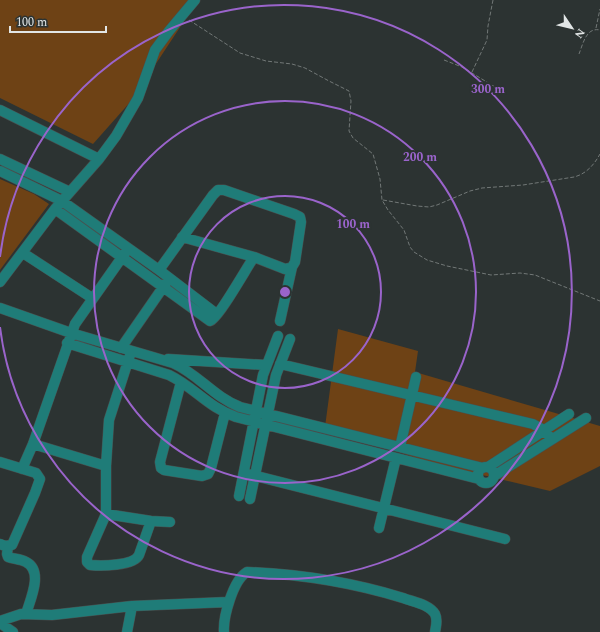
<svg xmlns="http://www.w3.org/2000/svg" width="600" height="632" viewBox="0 0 600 632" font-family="Spectral,serif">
	<rect width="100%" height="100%" fill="#2c3332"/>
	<path fill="#6e4215" d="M0,0h198l-66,100 -39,44 -93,-46z
		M0,179l34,15 15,10 -49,66z
		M338,329l80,22 -3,21 185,54v40l-50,25 -119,-28 -106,-36z"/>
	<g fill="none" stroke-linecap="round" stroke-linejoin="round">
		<defs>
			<path id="minor" d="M0,110l99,49
				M0,159l70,33
				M0,171l62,30 97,69 55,42 4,1
				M55,209l155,112c8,-2 37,-54 44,-64
				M182,237l72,20 31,12 5,-1 2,-1
				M23,253l69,45
				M159,270l54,-75 5,-5h6l70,24 6,3 1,5 -6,40 -3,5 -12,54
				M0,282l55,-73 44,-50 17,-23 22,-38 17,-48 14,-19 26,-31
				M0,308l71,25 102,30c25,11 41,34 67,44l243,61
				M67,343l102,32c25,12 40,33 67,42l243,62
				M121,348l45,-65
				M130,355l-21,65 -3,46v48l45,7 19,1
				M168,359l98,6
				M280,364l253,60 9,5 10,10
				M181,382l-21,80 1,6 3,2 38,6 6,-2 3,-6 14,-55
				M33,444l73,22
				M400,447l16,-70
				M0,462l36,11 4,6 -5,14 -23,52 -7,1 -5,-2
				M488,467l81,-53
				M478 475a8 8 0 1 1 16 0a8 8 0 1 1-16 0Z
				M22,469l11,-25 42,-120 50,-71
				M244,473l261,66
				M494,476l92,-58
				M239,496l24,-121 15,-39
				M250,499l26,-124 14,-36
				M106,514l-19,43v5l3,3c11,1 44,1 49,-10l12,-34
				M379,528l17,-70
				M8,546l-1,8 1,3c6,2 13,2 18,5 18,9 4,38 0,52
				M0,621l21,-7 31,1 80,-9 96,-4
				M0,623l13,9
				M127,632l5,-26
				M224,632c-1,-15 9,-52 23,-60 54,2 104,10 156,26 10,4 26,6 32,16 3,6 1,12 0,18"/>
		</defs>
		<use href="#minor" stroke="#49504f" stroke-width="11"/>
		<path stroke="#727877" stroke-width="1" stroke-dasharray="4 2" stroke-linecap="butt" d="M189,20l51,33 26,8 26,3 13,4 24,13 20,10 2,10 -2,30 4,7 20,16 7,25 2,21 6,10 16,20 6,17 4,5 13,8 20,6 44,9 29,-2 15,2 65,26
			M596,28l4,-19
			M579,54c4,-10 7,-27 21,-24
			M444,60l18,7 38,23
			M472,72l15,-32 1,-14 5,-26
			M383,200l34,6 12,1 8,-2 33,-14 12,-3 41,-3 51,-8c12,-3 20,-12 26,-23"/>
		<use href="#minor" stroke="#1f7c78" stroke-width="10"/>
	</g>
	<g fill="none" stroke="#9a64cb" stroke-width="2">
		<circle cx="285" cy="292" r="96"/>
		<circle cx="285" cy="292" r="191"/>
		<path d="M0 257A287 287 0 1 1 0 327"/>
	</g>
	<circle cx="285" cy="292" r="6" fill="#9a64cb" stroke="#2c3332" stroke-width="2"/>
	<g font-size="12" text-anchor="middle" font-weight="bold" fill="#9a64cb" stroke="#2c3332" stroke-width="4" stroke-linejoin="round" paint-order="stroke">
		<text x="488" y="93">300 m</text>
		<text x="420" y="161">200 m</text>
		<text x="353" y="228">100 m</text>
	</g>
	<g transform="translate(572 28) rotate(125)" stroke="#2c3332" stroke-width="3" paint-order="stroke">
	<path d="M0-3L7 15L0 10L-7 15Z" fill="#e2e6e6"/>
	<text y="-6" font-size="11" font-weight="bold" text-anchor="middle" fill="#e2e6e6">N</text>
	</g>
	<path d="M10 26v6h96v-6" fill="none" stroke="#e2e6e6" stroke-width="2"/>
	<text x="16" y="26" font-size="12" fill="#e2e6e6" stroke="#2c3332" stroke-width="3" paint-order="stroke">100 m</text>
</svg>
